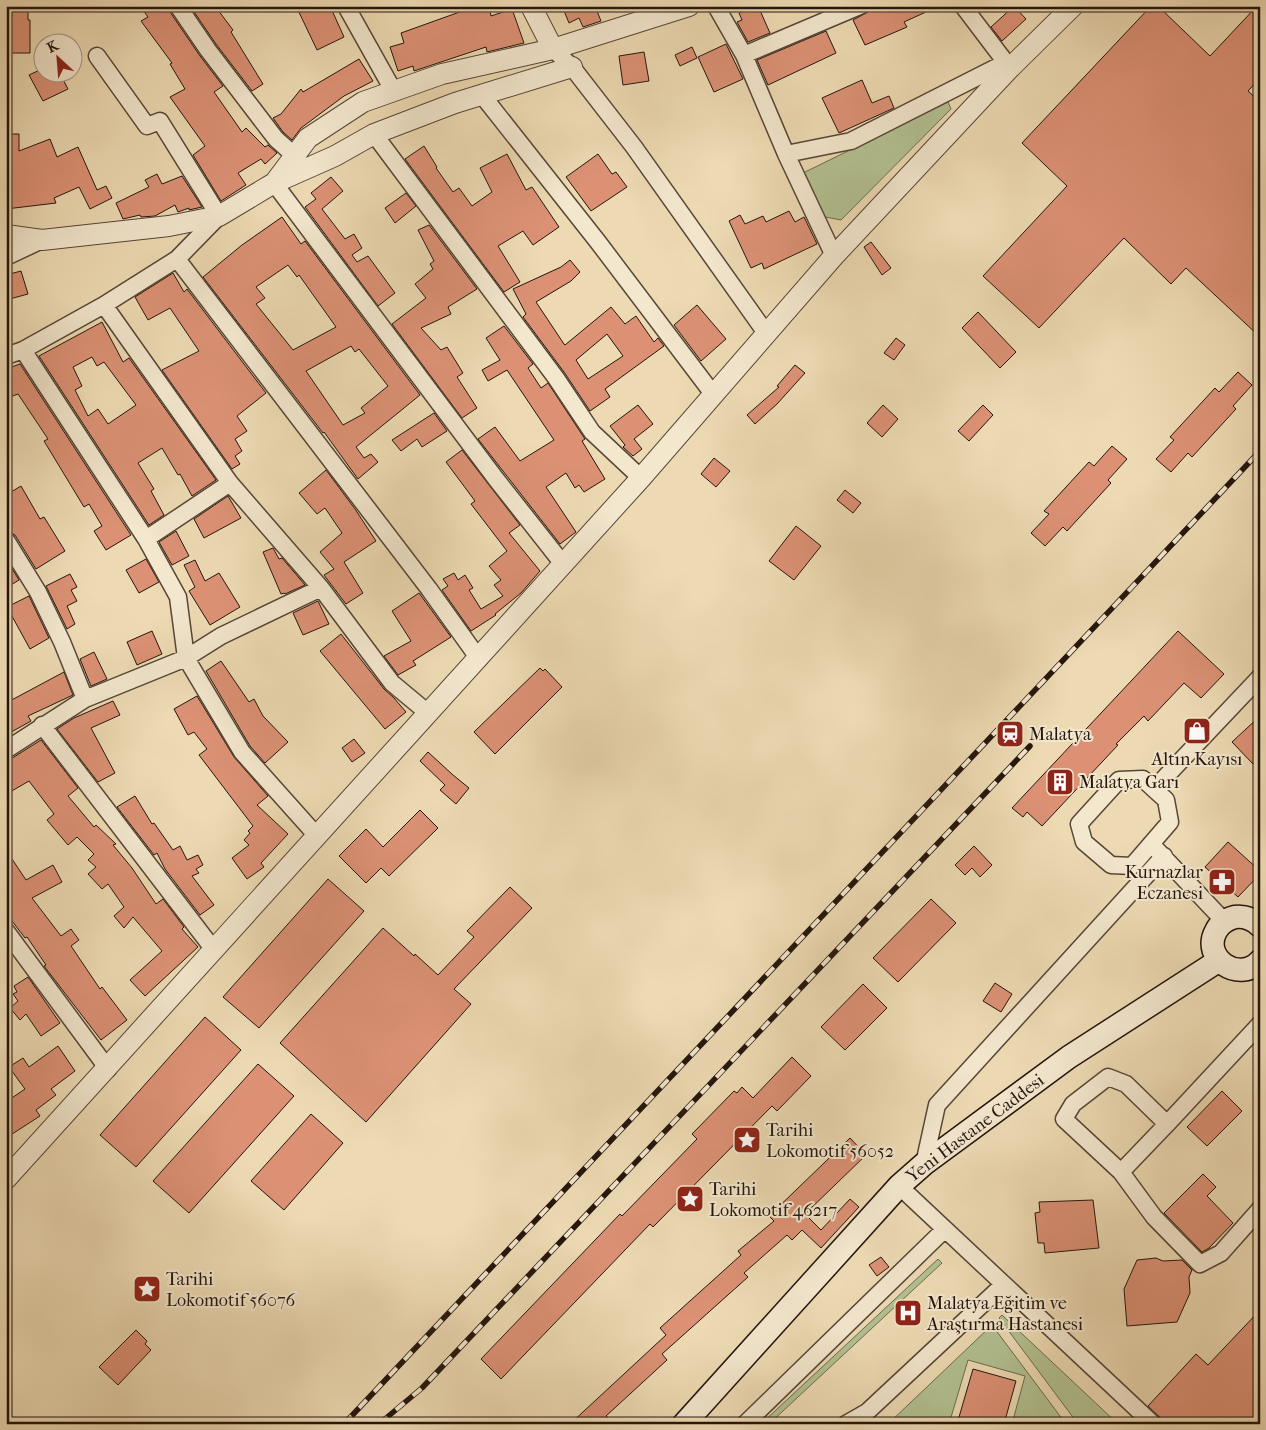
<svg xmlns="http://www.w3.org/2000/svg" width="1266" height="1430" viewBox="0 0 1266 1430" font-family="'IM FELL French Canon',serif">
	<rect width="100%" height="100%" fill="#eddab3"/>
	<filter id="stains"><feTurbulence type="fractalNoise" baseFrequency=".004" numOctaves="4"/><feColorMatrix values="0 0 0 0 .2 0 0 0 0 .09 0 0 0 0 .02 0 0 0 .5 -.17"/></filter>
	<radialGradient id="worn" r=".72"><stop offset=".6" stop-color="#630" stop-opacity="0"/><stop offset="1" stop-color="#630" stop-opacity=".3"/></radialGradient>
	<path fill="#b3c191" stroke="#6c6b4f" d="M948,102l3,7 -110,111 -21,-4 -17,-43z
		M938,1259l4,4 -173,161h-8z
		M1002,1315l116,109h-40l-79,-106z
		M992,1325l74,99h-54l13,-48 -57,-16 -19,64h-61z"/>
	<path fill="#dc9175" stroke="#24150d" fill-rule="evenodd" d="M6,6h22v14h2v33h-24z
		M140,6h28l2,6 30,44 23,30 -9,6 28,40 4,-4 19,19 3,-2 9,8 -12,11 -4,-5 -23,14 8,12 -25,16 -28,-46 12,-9 -35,-49 15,-8 -15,-25 2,-1 -31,-42 7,-4z
		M190,6h25l18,24 -2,2 32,52 -11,7 -36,-47z
		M296,6h34l14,31 -27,13z
		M489,6l2,10 21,-7 12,34 -37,9 -1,-5 -72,24 -1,-5 -15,5 -8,-24 14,-4 -3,-10 67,-24v2z
		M562,6h45l-10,5 4,10 -18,6 -4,-9 -10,5z
		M752,6h6l12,27 -22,9 -11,-20 5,-2 -3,-7z
		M870,6h69l-35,16 3,5 -42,18 -12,-25 15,-8z
		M1014,6l12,13 -24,22 -11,-14z
		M1151,6h7l52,50 47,-50h3v72l-12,13 12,11v235l-74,-69 -15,16 -47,-46 -85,90 -56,-52 84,-90 -45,-43z
		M826,31l10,22 -68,32 -11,-25z
		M726,44l17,35 -29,13 -16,-35z
		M692,47l5,11 -17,8 -5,-11z
		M644,52l5,29 -26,4 -4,-29z
		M359,59l14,22 -29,15 -43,32 -9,12 -9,-8 -10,-14 8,-4 20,-25 2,3z
		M42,69v3h17l9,17 -25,12 -14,-26z
		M862,80l10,23 17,-7 5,12 -55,25 -17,-35z
		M6,134h13v17l31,-12 7,18 21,-10 19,43 9,-4 6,12 -22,11 -11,-22 -25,11 2,5 -50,6z
		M424,146l13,21 -1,1 17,24 6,-4 13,18 20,-14 -12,-24 27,-14 19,36 6,-3 27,40 -26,18 -10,-14 -25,15 22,36 -16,10 -99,-133z
		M598,154l14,20 4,-2 11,15 -36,24 -25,-34z
		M157,174l5,10 20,-8 20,31 -13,3v-2l-11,4 -3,-7 -20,11 -14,1 -1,-2 -17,4 -7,-16 33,-16 -4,-7z
		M331,177l12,14 -21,18 23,30 9,-5 8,14 -10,7 5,7 11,-6 27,37 -17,13 -73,-99 11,-8 -5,-6z
		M406,193l10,13 -21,17 -10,-15z
		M789,211l6,11 9,-5 13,27 -53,25 -2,-6 -11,5 -22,-47 11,-6 5,9 18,-8 3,6z
		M282,217l19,27 4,-3 115,154 -64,52 8,11 7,-4 7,8 -20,17 -34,-47 -1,1 -120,-156 39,-32zM288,265l9,12 2,-2 37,52 -43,23 -37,-46 9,-6 -9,-11zM351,346l4,6 4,-3 29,37 -27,22 4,5 -22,12 -37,-54z
		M429,225l48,64 -29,18 3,7 -30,14 20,22 6,-3 16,26 -6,4 20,31 -15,10 -70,-94 34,-26 -11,-14 18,-15 -3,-5 4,-3 -16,-31z
		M871,242l20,26 -9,7 -18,-28z
		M570,260l10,12 -9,9 -35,21 28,42 1,1 46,-38 14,17 11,-8 18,26 4,-4 6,8 -59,43 5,8 -20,14 -26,-39 -41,-55 3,-3 -13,-25 48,-22zM607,334l16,22 -35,23 -12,-19z
		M21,271l7,23 -22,6v-25z
		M173,273l11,19 3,-3 79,104 -29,23 10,15 -12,8 7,12 -7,5 5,8 -8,5 -70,-99 37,-19 -29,-43 -22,12 -13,-23z
		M697,305l29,34 -25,22 -27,-36z
		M978,312l38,40 -16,16 -38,-40z
		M102,322l21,40 6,-4 87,122 -24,16 -12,-22 -2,1 -16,-27 -24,15 16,26 -3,2 13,24 -15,10 -110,-169zM92,357l5,9 7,-4 32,43 -28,19 -10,-15 -10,7 -13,-26 7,-4 -9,-19z
		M504,326l29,38 -5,4 13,20 7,-5 37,56 -3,2 23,38 -21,13 -5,-7 -4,3 -9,-15 -20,14 30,45 -16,12 -82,-105 17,-12 25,34 34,-21 -47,-70 -19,11 -6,-11 18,-10 -14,-22z
		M896,338l9,7 -11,15 -10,-7z
		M20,364l111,171 -25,15 -12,-19 8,-5 -13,-22 -5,3 -40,-66 4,-2 -30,-45 -8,3 -4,-10v-18z
		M795,365l10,8 -28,31 -22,20 -8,-9 32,-28 -2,-1z
		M1238,372l14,13 -19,21 3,3 -44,48 -4,-4 -17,19 -15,-13 18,-19 -4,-3 45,-49 4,4z
		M638,405l15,19 -19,15 8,10 -9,7 -10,-9 2,-2 -15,-19z
		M883,405l15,14 -16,18 -15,-14z
		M983,405l10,10 -24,26 -11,-10z
		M434,413l13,18 -25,16 -5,-8 -16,12 -9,-11z
		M1112,446l15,13 -19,21 3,3 -44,48 -4,-4 -18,19 -14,-13 18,-19 -5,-3 45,-49 5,4z
		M462,450l58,75 -11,8 31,38 -19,22 -26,21 1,1 -25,16 -29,-41 6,-4 -5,-7 11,-6 4,7 7,-5 8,13 -4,2 12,19 22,-13 -9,-11 7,-5 -12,-14 18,-15 -36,-47 4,-3 -29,-39z
		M714,458l16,13 -14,16 -15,-13z
		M326,470l29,39 21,32 -32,21 19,31 -17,11 -22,-29 10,-6 -14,-17 22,-19 -17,-25 -8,6 -18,-21z
		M21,486l19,33 4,-2 21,34 -29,18 -21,-34 -9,-5v-35z
		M845,490l16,13 -8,10 -16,-13z
		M228,496l13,22 -37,20 -10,-19z
		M796,526l25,20 -27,34 -25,-19z
		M176,531l13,25 -17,9 -13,-23z
		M273,548l6,11 3,-1 23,27 -20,9 -1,-1 -3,1 -18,-42z
		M6,559l13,21 -13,8z
		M146,559l13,23 -20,11 -13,-23z
		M195,560l10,21 14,-8 21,34 -30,18 -21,-34 6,-4 -11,-22z
		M70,574l7,13 -6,3 6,11 -10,5 8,18 -8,5 -21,-43z
		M419,593l32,44 -38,24 3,4 -18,10 -14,-19 27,-15 -19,-30z
		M29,596l20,42 -19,11 -23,-42z
		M318,601l11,23 -26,11 -10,-22z
		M152,631l10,23 -25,11 -10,-23z
		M1178,631l46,43 -23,24 -17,-15 -36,38 -4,-5 -28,28 2,1 -76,81 -15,-14 -4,5 -11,-9z
		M341,634l43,55 10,9 12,14 -21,17 -65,-78z
		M94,652l13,27 -16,7 -11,-27z
		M221,661l28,41 5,-3 9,17 25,26 -23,21 -15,-17 -44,-75z
		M540,668l3,3 2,-2 17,18 -67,67 -21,-22z
		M64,672l9,23 -45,21 3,5 -25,14v-32z
		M197,696l37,61 34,39 -11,9 31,29 -27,29 3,4 -17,12 -15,-21 17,-13 -5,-5 6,-7 -2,-2 5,-5 -54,-71 8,-6 -13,-17 -6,3 -14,-26z
		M113,701l7,14 -29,13 24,45 -17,9 -41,-53 17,-11z
		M1260,716v41l-7,7 -21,-22z
		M354,739l11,14 -13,9 -10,-14z
		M41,740l37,48 -10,8 26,31 2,-2 20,19 -3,1 19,23 24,36 7,-5 21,28 -2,2 16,18 -53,49 -15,-16 32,-29 -29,-34 -9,11 -10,-12 10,-9 -16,-23 -6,5 -14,-15 8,-7 -8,-7 6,-6 -17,-17 -9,8 -21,-25 7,-6 -25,-33 -19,11 -4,-8v-22z
		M428,752l25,23 16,13 -13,16 -16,-14 5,-5 -25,-24z
		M135,796l17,28 2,-1 19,27 7,-4 7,14 11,-5 5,10 -7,4 3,4 -7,3 22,29 -14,10 -35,-46 -8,-16 -3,2 -37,-48z
		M420,810l18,18 -49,48 -8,-8 -15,15 -27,-27 27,-27 17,18z
		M1228,842l32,29v3l-22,23 -33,-30z
		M974,846l18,19 -12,12 -8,-9 -7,7 -10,-10z
		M6,850l20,30 27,-15 9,17 -30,16 29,38 10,-7 8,11 -8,6 29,43 2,-2 25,33 -26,20 -57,-74 2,-1 -19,-28 -2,1 -19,-25z
		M328,879l36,32 -105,117 -36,-31z
		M510,887l22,21 -78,81 17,15 -105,118 -86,-79 103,-115 31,28 1,-2 23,21 36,-38 -7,-6z
		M931,899l25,24 -58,59 -25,-24z
		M28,977l32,46 -19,13 -15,-22 -6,6 -10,-12 8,-7 -5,-7 4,-2 -3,-6z
		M995,983l17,11 -11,18 -18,-11z
		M863,984l24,24 -42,42 -24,-23z
		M205,1017l36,33 -105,117 -36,-32z
		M58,1046l17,25 -24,18 5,6 -20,15 4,6 -34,22v-36l19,-13 -16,-22 14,-9 6,9z
		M792,1057l19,19 -34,35 -5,-5 -119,121 -3,-3 -149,155 -20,-20 139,-145 2,2 75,-77 -5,-5 42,-43 3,2 5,-6 11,11z
		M258,1064l36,32 -105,117 -36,-32z
		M1222,1091l20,20 -35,35 -20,-19z
		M311,1114l32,29 -59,67 -33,-29z
		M850,1138l16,17 -61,59 16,16 29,-31 9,8 -38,41 -19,-18 -10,10 -5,-5 -43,38 4,4 -86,77 5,6 -61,56 8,8h-44l96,-89 -6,-7 81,-73 -3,-4 36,-30 -5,-5z
		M1203,1174l13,13 -9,9 26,27 -24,25 -7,4 -38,-39z
		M1093,1200l6,48 -54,5 -1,-10h-6l-3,-30 5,-1 -1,-10z
		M881,1257l8,10 -12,9 -8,-11z
		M1156,1258l7,3 19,-1 10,10 -3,7 1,16 -13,29 -50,4 -3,-37 13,-29z
		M1260,1310v114h-93l-19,-18 48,-52 12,11z
		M136,1330l11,11 -2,3 6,6 -33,35 -19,-18z
		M973,1369l43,12 -12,43h-47z"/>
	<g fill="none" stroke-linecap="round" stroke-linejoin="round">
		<defs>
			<path id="minor" d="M178,6l30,44 68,89 19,17
				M346,6l47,84
				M716,6l28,49 42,99 48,102
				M963,6l47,62
				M553,49l19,18 62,80 132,186
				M744,55l116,-49
				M482,95l116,147 115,152
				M374,134l182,244 36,54 49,46
				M786,154l65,-13 154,-78
				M274,183l222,296 67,85
				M6,257l36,-17
				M177,259l252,330 50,70
				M104,305l126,178 91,105
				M23,350l123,189 32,58 8,61 -101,41
				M6,356l17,-6 81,-45 73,-46 42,-43 -59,-95 -13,5 -50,-70
				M146,539l84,-56
				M6,540l32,52 24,50 23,57 -79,51
				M42,725l172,225
				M1143,779l23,21 4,22 -38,44 -21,-1 -27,-23 -5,-18 40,-44z
				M1154,789l106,-112
				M317,836l-75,-84 -56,-94 35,-22 100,-48 71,95 36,30
				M1156,849l68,72
				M6,931l102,138
				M1260,1024l-93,100 -41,-40 -18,-7 -35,27 -9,15 57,53 33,45 46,47 21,-11 39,-44
				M924,1164l13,-59 227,-249
				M1121,1172l46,-48
				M899,1186l254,238
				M745,1424l199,-194
				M846,1424l21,-12 136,-127"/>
			<path id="tertiary" d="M531,6l22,43
				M275,182l33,-44 55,-36 79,-28 111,-25 136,-43
				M6,235l36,5 127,-14 50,-10 55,-33 61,-27 39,-22 81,-31 117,-36
				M6,1179l635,-701 193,-222 176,-188 63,-62"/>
			<path id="secondary" d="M1260,926c-7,-7 -16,-10 -25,-9 -8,2 -15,6 -19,14 -15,27 23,53 44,30
				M684,1424l215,-238 25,-22 145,-107 149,-96"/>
		</defs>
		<use href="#minor" stroke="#564636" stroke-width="19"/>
		<use href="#tertiary" stroke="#564636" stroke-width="22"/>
		<use href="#secondary" stroke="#24150d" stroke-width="25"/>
		<use href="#minor" stroke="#f3e7ce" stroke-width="16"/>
		<use href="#tertiary" stroke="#f3e7ce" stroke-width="20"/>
		<use href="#secondary" stroke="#f3e7ce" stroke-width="22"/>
		<defs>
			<path id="rail" d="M344,1424l916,-973
				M379,1424l43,-36 608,-642"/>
		</defs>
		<use href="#rail" stroke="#24150d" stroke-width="5.5"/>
		<use href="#rail" stroke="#f3e7ce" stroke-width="4" stroke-dasharray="11" stroke-linecap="butt"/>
	</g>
	<defs>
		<symbol id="shop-square" viewBox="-11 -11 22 22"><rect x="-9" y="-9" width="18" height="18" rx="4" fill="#8f2418" stroke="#f3e7ce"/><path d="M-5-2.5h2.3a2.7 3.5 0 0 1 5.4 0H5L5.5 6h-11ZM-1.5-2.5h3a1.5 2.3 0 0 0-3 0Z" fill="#fff"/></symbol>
		<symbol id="station-square" viewBox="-11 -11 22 22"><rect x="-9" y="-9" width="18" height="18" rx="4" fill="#8f2418" stroke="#f3e7ce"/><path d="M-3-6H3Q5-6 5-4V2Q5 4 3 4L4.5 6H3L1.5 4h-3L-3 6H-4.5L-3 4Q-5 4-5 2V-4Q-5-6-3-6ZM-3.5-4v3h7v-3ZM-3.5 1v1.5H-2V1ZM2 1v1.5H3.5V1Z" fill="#fff"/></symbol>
		<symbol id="building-square" viewBox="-11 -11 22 22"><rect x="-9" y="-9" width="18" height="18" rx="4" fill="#8f2418" stroke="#f3e7ce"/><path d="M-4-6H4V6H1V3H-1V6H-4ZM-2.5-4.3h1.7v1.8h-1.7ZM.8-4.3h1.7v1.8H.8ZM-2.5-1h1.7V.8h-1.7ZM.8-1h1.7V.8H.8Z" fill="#fff"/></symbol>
		<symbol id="pharmacy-square" viewBox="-11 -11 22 22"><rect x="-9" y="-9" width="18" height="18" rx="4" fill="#8f2418" stroke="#f3e7ce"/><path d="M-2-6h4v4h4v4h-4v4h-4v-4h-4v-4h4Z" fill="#fff"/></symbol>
		<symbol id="sight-square" viewBox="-11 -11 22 22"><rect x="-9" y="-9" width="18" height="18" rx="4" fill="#8f2418" stroke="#f3e7ce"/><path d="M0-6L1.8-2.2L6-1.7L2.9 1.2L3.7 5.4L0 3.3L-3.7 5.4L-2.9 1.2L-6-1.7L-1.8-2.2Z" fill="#fff"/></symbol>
		<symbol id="hospital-square" viewBox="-11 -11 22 22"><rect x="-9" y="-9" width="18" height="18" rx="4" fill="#8f2418" stroke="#f3e7ce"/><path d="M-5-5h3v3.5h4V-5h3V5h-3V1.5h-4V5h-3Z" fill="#fff"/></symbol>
	</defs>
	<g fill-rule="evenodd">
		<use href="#shop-square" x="1181" y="715" width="32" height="32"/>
		<use href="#station-square" x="994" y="718" width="32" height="32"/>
		<use href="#building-square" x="1044" y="766" width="32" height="32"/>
		<use href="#pharmacy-square" x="1206" y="866" width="32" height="32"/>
		<use href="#sight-square" x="731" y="1124" width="32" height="32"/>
		<use href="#sight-square" x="674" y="1183" width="32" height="32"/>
		<use href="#sight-square" x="131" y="1273" width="32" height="32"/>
		<use href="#hospital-square" x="892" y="1297" width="32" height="32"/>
	</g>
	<g text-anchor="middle" stroke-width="4" stroke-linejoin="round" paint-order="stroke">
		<g font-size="18" fill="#24150d" stroke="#f3e7ce" text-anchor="start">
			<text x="1029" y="740">Malatya</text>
			<text x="1197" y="765" text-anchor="middle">Altın Kayısı</text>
			<text x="1079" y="788">Malatya Garı</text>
			<text x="1203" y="878" text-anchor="end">Kurnazlar<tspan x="1203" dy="21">Eczanesi</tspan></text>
			<text x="766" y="1136">Tarihi<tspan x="766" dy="21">Lokomotif 56052</tspan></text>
			<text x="709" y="1195">Tarihi<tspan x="709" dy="21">Lokomotif 46217</tspan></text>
			<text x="166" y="1285">Tarihi<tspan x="166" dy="21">Lokomotif 56076</tspan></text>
			<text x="927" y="1309">Malatya Eğitim ve<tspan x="927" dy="21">Araştırma Hastanesi</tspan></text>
		</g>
		<g font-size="18" fill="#24150d" stroke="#f3e7ce">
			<text transform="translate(975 1128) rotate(-37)" y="6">Yeni Hastane Caddesi</text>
		</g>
	</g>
	<rect width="1266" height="1430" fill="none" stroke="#eddab3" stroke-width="25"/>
	<rect x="8" y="8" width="1251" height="1415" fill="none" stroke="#24150d" stroke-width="2.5"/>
	<rect x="12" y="12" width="1241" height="1405" fill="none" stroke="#24150d"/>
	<g transform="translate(58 58) rotate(334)"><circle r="24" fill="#f3e7ce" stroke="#a09381"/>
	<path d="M0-4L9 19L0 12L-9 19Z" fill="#8f2418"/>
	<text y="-8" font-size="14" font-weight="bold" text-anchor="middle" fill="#24150d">K</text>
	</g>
	<rect width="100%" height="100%" filter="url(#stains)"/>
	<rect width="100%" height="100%" fill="url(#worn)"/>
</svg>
